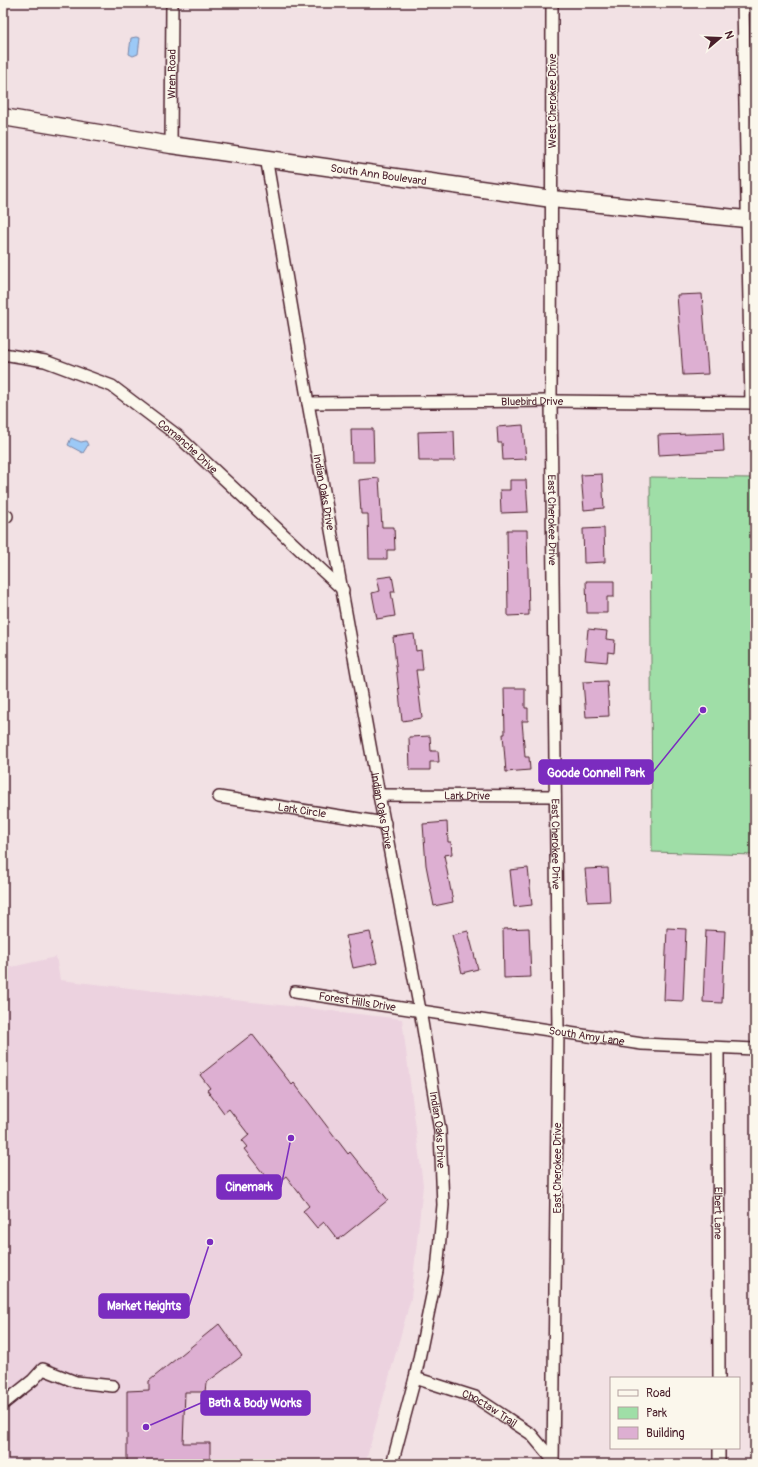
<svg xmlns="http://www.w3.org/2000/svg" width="758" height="1467" viewBox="0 0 758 1467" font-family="Pangolin,sans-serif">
	<rect width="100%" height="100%" fill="#f2e1e4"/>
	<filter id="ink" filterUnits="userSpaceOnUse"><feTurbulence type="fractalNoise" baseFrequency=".025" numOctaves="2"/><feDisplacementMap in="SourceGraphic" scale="8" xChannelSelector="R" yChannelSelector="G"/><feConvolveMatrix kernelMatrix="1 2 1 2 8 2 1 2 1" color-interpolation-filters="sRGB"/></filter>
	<g filter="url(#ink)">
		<path fill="#ecd2df" d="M56,957l4,23 342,39 21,166 -12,113 -46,166h-362v-495z"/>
		<path fill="#9fdea7" stroke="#747e69" d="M650,477l105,1v377l-103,-3z"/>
		<path fill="#9cc9f6" stroke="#7b85a5" d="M136,37l4,1 -2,16 -5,2 -4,-2 2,-16z
			M71,438l10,4 5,-1 2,4 -5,8 -15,-8z"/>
		<path fill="#ddafd2" stroke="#4a1f2b" d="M702,294l6,80 -25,1 -6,-80z
			M523,425l3,34 -23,1 -1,-17h-4l-1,-16z
			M351,429h22l1,33h-22z
			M454,431l1,30h-36l-1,-29z
			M723,433l1,18 -65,4 -1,-20z
			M602,474l2,34 -20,2 -3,-35z
			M379,478l3,49h12l1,23h-8v9h-18l-1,-45h-7l-2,-34z
			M510,480h16l2,32 -27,1 -1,-23h10z
			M604,528l1,34 -21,1 -1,-34z
			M507,530h20l2,85 -21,1z
			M392,576l3,16h-4l4,24 -18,3 -5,-26 8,-2 -3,-13z
			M586,581h28v16h-7v16h-20z
			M588,629l19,2 -1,8 9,1 -1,13 -6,-1 -1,10 -22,-2z
			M414,634l2,17 5,-1 2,20h-7l6,48 -20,3 -9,-84z
			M607,681l2,35 -23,1 -3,-35z
			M504,688h21v20h3v13h-6l3,36h4l1,13 -24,2 -3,-38h2z
			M430,736l1,15h7l1,11h-9v8h-20l-1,-33z
			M447,822l1,20h3l1,12 -8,1 9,47 -19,4 -8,-41 -3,-41z
			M528,868l4,37 -18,2 -4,-37z
			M608,868l2,33 -22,1 -3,-33z
			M529,928l2,49 -27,1 -1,-49z
			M667,928l19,1 -3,72 -19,-1z
			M706,930l19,1 -3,72 -19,-1z
			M468,931l10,38 -16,4 -10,-38z
			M370,932l7,31 -24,5 -7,-32z
			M252,1034l40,51 2,-2 54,71 2,-2 38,48 -50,40 -14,-18 -7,6 -14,-17 6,-5 -23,-30 -9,7 -4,-5 -4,3 -25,-32 3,-2 -5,-6 7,-6 -20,-26 -5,4 -17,-23 3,-2 -10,-13z
			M219,1324l23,32 -36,27 -1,9h-20l-2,51h27v21h-83v-73l22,-1v-9z"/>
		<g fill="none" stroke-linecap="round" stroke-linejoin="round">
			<defs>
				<g id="street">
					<path id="s1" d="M552,3l-1,398 7,629 -5,434"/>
					<path d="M743,3l8,400"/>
					<path id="s2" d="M171,145l1,-142"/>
					<path id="s3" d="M266,157l42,246 71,392 41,215 20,121 3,74 -6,66 -22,107 -23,86"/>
					<path id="s4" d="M3,354l42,7 67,25 66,50 165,154"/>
					<path id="s5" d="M308,403l243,-2 204,2"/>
					<path d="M3,516h4"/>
					<path id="s6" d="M379,795l176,1"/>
					<path id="s7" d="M219,797l166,26"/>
					<path id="s8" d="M295,992l347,52 113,5"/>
					<path id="s9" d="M718,1048l1,330"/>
					<path id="s10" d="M415,1378l60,19 56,37 21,25"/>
					<path d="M3,1404l30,-24 10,-11 33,13 37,4"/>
					<path d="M719,1464v-16"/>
				</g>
				<g id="secondary">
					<path id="s11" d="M3,117l168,28 381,54 203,21"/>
				</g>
			</defs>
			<use href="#street" stroke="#4a1f2b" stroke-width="14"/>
			<use href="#secondary" stroke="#4a1f2b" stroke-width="19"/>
			<use href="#street" stroke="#fbf7ec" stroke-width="11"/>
			<use href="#secondary" stroke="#fbf7ec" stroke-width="16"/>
		</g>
	</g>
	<g text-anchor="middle" stroke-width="3" stroke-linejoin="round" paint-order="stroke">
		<g font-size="11" fill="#4a1f2b" stroke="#fbf7ec">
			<text dy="4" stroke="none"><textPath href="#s2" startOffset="71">Wren Road</textPath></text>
			<text transform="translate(552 101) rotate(-90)" y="4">West Cherokee Drive</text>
			<text dy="4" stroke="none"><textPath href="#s11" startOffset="380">South Ann Boulevard</textPath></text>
			<text dy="4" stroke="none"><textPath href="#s5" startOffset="224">Bluebird Drive</textPath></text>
			<text dy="4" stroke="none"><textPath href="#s4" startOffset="211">Comanche Drive</textPath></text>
			<text dy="4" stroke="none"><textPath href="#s3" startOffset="340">Indian Oaks Drive</textPath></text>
			<text dy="4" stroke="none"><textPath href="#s1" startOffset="517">East Cherokee Drive</textPath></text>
			<text dy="4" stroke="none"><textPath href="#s6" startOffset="88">Lark Drive</textPath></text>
			<text dy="4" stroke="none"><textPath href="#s7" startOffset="84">Lark Circle</textPath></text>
			<text dy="4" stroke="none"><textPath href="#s3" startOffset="664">Indian Oaks Drive</textPath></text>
			<text dy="4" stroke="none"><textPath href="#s1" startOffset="841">East Cherokee Drive</textPath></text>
			<text dy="4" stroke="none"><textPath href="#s8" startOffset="63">Forest Hills Drive</textPath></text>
			<text dy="4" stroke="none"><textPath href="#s8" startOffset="295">South Amy Lane</textPath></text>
			<text dy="4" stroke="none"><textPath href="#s3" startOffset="988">Indian Oaks Drive</textPath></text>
			<text transform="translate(557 1168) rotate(-90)" y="4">East Cherokee Drive</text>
			<text dy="4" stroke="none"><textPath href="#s9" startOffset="165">Elbert Lane</textPath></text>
			<text dy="4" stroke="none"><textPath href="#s10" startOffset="81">Choctaw Trail</textPath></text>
		</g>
	</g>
	<path fill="none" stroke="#7b2cbf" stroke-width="1.5" d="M703 710L653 772M291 1138L281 1187M210 1242L189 1306M146 1427L201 1403"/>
	<g fill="#7b2cbf" stroke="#fbf7ec" stroke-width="1.5">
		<circle cx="703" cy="710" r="4"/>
		<circle cx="291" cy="1138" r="4"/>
		<circle cx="210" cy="1242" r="4"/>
		<circle cx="146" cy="1427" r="4"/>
	</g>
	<g fill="#7b2cbf" stroke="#7b2cbf" stroke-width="1.5">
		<rect x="539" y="760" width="114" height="24" rx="4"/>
		<rect x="217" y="1175" width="64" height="24" rx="4"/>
		<rect x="99" y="1294" width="90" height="24" rx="4"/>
		<rect x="201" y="1391" width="109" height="24" rx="4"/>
	</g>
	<g font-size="12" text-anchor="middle" font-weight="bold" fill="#fff">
		<text x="596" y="777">Goode Connell Park</text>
		<text x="249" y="1191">Cinemark</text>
		<text x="144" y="1310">Market Heights</text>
		<text x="255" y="1407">Bath &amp; Body Works</text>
	</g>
	<rect width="758" height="1467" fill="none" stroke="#fbf7ec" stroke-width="16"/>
	<rect x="8" y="8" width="742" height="1451" fill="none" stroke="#4a1f2b" stroke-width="1.5" filter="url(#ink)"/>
	<rect x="610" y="1377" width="130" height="72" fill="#fbf7ec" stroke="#b4a19f"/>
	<rect x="618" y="1390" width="20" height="6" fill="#fbf7ec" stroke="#b4a19f"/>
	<text x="646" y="1397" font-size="12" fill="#4a1f2b">Road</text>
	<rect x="618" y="1407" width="20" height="12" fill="#9fdea7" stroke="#b4a19f"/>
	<text x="646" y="1417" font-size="12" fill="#4a1f2b">Park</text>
	<rect x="618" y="1427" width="20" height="12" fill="#ddafd2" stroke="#b4a19f"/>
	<text x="646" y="1437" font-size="12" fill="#4a1f2b">Building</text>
	<g transform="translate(720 38) rotate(71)" stroke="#fbf7ec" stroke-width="3" paint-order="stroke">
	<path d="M0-3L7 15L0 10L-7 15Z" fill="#4a1f2b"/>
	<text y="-6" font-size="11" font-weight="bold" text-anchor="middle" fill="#4a1f2b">N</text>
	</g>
</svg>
